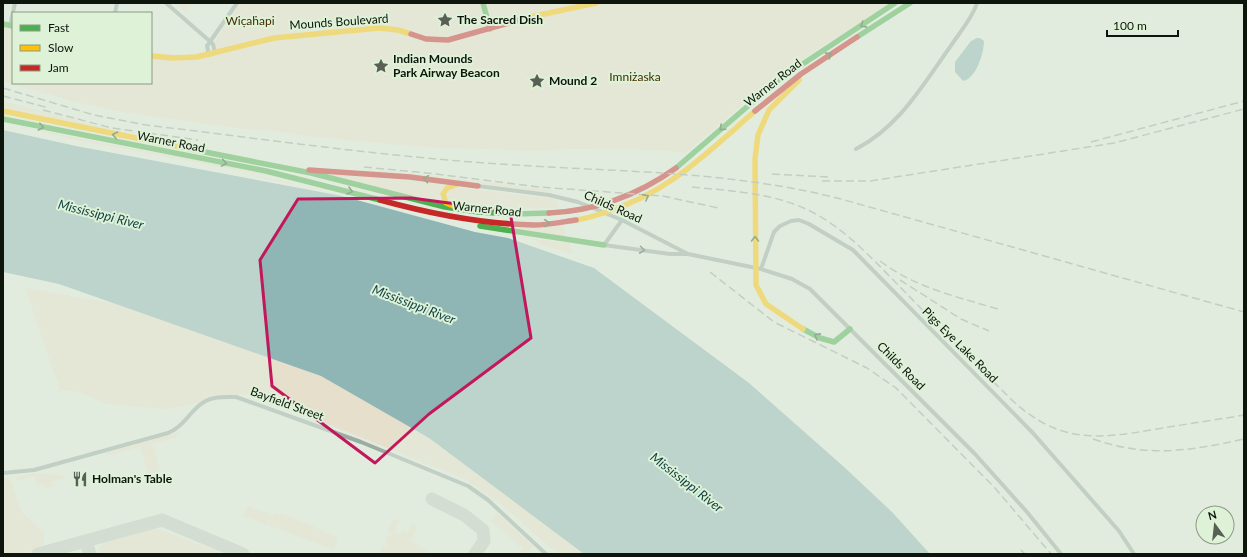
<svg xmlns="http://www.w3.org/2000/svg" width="1247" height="557" viewBox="0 0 1247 557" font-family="Lato,sans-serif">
	<rect width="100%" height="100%" fill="#e2ecde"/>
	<path fill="#e6dfcb" d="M176,3h17l-7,10z
		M240,3h651l-93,59 -50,38 -62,53 -31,-3 -86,-1 -30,2 -119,-4 -113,-11 -31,-5 -33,-2 -121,-17 -50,-11 -69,-20v-60l10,2v60h138v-31l34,3 31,-6 -1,-9z
		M3,101l135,35 -135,-28z
		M3,122c95,22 193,36 288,58l-220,-41z
		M3,125l68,16 152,28 -149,-27z
		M226,170l69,13 -5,1z
		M368,170l61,5 123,15 1,3 -134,-17 -53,-5z
		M332,174l61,4 53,6 -6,7v11l-22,-3 -86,-23z
		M455,187l100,12 3,9 -58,1 -47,-5c-5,-3 -8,-7 -5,-13z
		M563,225l4,12 -54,-9z
		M518,237l51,6 4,11 -35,-10v-3z
		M25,288l93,16 203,72 108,62 155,116h-26l-57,-50 -36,-25 -213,-85 -23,1 -49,12 -18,2 -54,-5 -30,-12 -18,-2z
		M180,432l-5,6 -23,6 8,27 -12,3 -8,-27 -34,9v-3z
		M34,473l29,2 3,3 -15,4 1,5 -7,2 -1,-5 -6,2 -4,-10 -18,5 1,-4z
		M3,477l8,2 10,32 23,22v9c-8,12 -28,12 -41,12z
		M247,506l24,8 -4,11 -24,-9z
		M275,513l5,2 1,-2 35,14v1l22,9 -4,13 -66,-25 4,-10 2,1z
		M497,513l37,34c-5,5 -9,7 -16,7l5,-7 -4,-1 -28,-25z
		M394,518l5,3 -5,11 6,2 2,-4 6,3 4,-9 5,2 -6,15 21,13h-52l3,-9 4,1 1,-2 -3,-3 2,-6 4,1 1,-2 -4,-2z
		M156,528l66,25 1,1h-125v-6l5,-5z"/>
	<path fill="#8fb5b4" d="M977,38h3l4,3c0,12 -8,38 -21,40l-8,-9v-10l16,-21z
		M3,130l73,16 266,50 133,36 33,6 86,30 155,115 94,83 49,46 38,42h-346l-155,-116 -108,-62 -262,-92 -56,-12z"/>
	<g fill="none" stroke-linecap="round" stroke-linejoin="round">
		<path stroke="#c0cac0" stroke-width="13" d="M432,499l32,16 19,15 1,11 -9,13
			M86,541l4,13
			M38,554l124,-34 81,34"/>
		<path stroke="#9caba4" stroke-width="4" d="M166,3l47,41 2,9
			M115,13l2,-10
			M10,26l5,-23
			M209,55l-2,-9 30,-43
			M856,149c43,-22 67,-64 94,-102 9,-14 22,-28 27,-44
			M478,186l71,9 29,7 44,18 66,34
			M622,220l-18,25 66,9h18l73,15 31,10 18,10 165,165 52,58 34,42
			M761,269l13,-37 6,-6 11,-5 8,-1 10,4 44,26 179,182 87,99 15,23
			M3,473l31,-3 134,-37c17,-7 22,-23 36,-31 9,-6 22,-5 32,-5l125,45 107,44 20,14 58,54"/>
		<path stroke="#4caf50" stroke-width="5.5" d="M483,3l7,26
			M3,24l10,2
			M857,37l53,-34
			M3,119l263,52 114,29
			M200,151l111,22 134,34 34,5 36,2 34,-1
			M676,168l101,-87 118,-78
			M480,226l124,19
			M803,329l17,9 14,4 16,-13"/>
		<path stroke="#ffc107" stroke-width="5.5" d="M530,17l66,-14
			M151,56l22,2 24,-1 77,-19 105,-10 19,2 13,4
			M799,80l-30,30 -11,25 -3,24 1,126 10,19 37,25
			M3,111l197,40
			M456,207l-10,-4 -3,-9 4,-6 11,-4
			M576,220c9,-1 18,-4 27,-7 63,-18 104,-60 152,-102"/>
		<path stroke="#c62828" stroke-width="5.5" d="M411,34l15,5 22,1 82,-23
			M755,111l46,-37 56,-37
			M309,170l101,7 68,9
			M380,200c51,14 102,24 154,25 14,0 28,-3 42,-5
			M549,213c46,-2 89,-18 127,-45"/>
		<path stroke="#9ea9a2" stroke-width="1.5" stroke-dasharray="8 4" stroke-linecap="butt" d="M3,88l91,27 52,10c117,14 235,31 353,39 113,8 230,6 342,35l403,113
			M3,96l46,12
			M43,110l69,18 86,12
			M1091,142l153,-41
			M364,167l63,6 112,14 124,9 55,12
			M772,174l56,3
			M822,181h48l244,-38 130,-34
			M692,187c40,4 82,6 118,24 38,19 66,52 95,81 36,37 72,74 109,110 47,42 85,37 143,27 29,-5 58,-9 87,-14
			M880,261c36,27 78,36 121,49
			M710,272l64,50 93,46 29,20 99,100 56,66
			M900,280l61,39 28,12
			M1093,439c55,19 96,12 151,0
			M1021,550l4,4"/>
	</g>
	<defs><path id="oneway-chevron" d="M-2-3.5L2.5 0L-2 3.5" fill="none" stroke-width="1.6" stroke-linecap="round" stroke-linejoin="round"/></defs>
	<g stroke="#2d622e">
		<use href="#oneway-chevron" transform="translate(863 25) rotate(148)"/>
		<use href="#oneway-chevron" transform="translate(829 55) rotate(-33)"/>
		<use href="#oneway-chevron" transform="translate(41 127) rotate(13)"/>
		<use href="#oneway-chevron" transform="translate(722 128) rotate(138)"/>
		<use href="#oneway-chevron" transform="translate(115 135) rotate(-169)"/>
		<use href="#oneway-chevron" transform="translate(224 163) rotate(10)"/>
		<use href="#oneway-chevron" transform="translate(426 179) rotate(-173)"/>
		<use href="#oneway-chevron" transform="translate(350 191) rotate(15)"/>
		<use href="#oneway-chevron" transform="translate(646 197) rotate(-27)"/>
		<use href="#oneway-chevron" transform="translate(547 223) rotate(-4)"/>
		<use href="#oneway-chevron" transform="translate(755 239) rotate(-90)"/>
		<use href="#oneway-chevron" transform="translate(817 336) rotate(-151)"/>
	</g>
	<use stroke="#556058" href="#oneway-chevron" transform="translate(642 250) rotate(8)"/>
	<path d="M0 0H1247V557H0ZM411,198l99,13 21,127 -102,76 -54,49 -103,-77 -12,-126 38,-61z" fill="#e2ecde" fill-opacity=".55" fill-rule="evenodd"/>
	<path fill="none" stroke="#c2185b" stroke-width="3" stroke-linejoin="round" d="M411,198l99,13 21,127 -102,76 -54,49 -103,-77 -12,-126 38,-61z"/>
	<defs>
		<symbol id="sight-bare" viewBox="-9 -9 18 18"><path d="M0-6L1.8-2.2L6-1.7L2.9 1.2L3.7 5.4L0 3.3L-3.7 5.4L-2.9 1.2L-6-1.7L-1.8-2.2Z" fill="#586056" stroke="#def2d8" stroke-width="2.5" paint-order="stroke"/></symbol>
		<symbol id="restaurant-bare" viewBox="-9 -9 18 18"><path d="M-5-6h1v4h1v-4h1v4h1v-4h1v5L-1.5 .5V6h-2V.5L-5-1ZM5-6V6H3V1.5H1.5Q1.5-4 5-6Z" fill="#586056" stroke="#def2d8" stroke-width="2.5" paint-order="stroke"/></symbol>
	</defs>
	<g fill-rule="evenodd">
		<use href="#sight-bare" x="434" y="9" width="22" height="22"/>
		<use href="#sight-bare" x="370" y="55" width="22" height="22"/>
		<use href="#sight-bare" x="526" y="70" width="22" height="22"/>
		<use href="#restaurant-bare" x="69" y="468" width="22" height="22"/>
	</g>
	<g text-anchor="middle" stroke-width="4" stroke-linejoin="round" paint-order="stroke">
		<g font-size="12" font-weight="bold" fill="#0e150c" stroke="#def2d8" text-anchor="start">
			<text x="457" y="24">The Sacred Dish</text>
			<text x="393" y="63">Indian Mounds<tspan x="393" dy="14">Park Airway Beacon</tspan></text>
			<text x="549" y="85">Mound 2</text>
			<text x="92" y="483">Holman's Table</text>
		</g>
		<g font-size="12" fill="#462b00" stroke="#def2d8">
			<text x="250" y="25">Wic̣aḣapi</text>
			<text x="635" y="81">Imniżaska</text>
		</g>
		<g font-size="12" fill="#0e150c" stroke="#def2d8">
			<text transform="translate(339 22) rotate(-4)" y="4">Mounds Boulevard</text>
			<text transform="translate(773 83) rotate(-38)" y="4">Warner Road</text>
			<text transform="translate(171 142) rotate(11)" y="4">Warner Road</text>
			<text transform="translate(613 207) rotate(24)" y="4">Childs Road</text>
			<text transform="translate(487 209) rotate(6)" y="4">Warner Road</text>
			<text transform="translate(960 345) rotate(45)" y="4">Pigs Eye Lake Road</text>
			<text transform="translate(901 366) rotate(45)" y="4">Childs Road</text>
			<text transform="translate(287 404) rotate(20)" y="4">Bayfield Street</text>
		</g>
		<g font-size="13" font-style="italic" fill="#0f3f44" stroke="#def2d8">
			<text transform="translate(101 214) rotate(14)" y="5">Mississippi River</text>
			<text transform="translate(414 304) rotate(21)" y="5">Mississippi River</text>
			<text transform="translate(687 482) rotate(38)" y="5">Mississippi River</text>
		</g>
	</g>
	<rect width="1247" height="557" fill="none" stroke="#0e150c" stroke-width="8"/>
	<rect x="12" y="12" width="140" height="72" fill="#def2d8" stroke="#8b9a86"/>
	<rect x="20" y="25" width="20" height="6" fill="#4caf50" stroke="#8b9a86"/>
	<text x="48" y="32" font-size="12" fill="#0e150c">Fast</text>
	<rect x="20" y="45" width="20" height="6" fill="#ffc107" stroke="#8b9a86"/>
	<text x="48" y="52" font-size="12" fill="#0e150c">Slow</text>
	<rect x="20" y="65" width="20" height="6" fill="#c62828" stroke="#8b9a86"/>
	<text x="48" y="72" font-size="12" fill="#0e150c">Jam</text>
	<g transform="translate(1215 525) rotate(345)"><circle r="19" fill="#def2d8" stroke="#8b9a86"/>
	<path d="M0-3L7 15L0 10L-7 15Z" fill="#586056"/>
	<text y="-6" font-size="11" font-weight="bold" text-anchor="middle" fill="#0e150c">N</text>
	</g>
	<path d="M1107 30v6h71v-6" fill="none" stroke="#0e150c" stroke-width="2"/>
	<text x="1113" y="30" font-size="12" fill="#0e150c" stroke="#def2d8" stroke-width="3" paint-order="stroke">100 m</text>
</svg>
